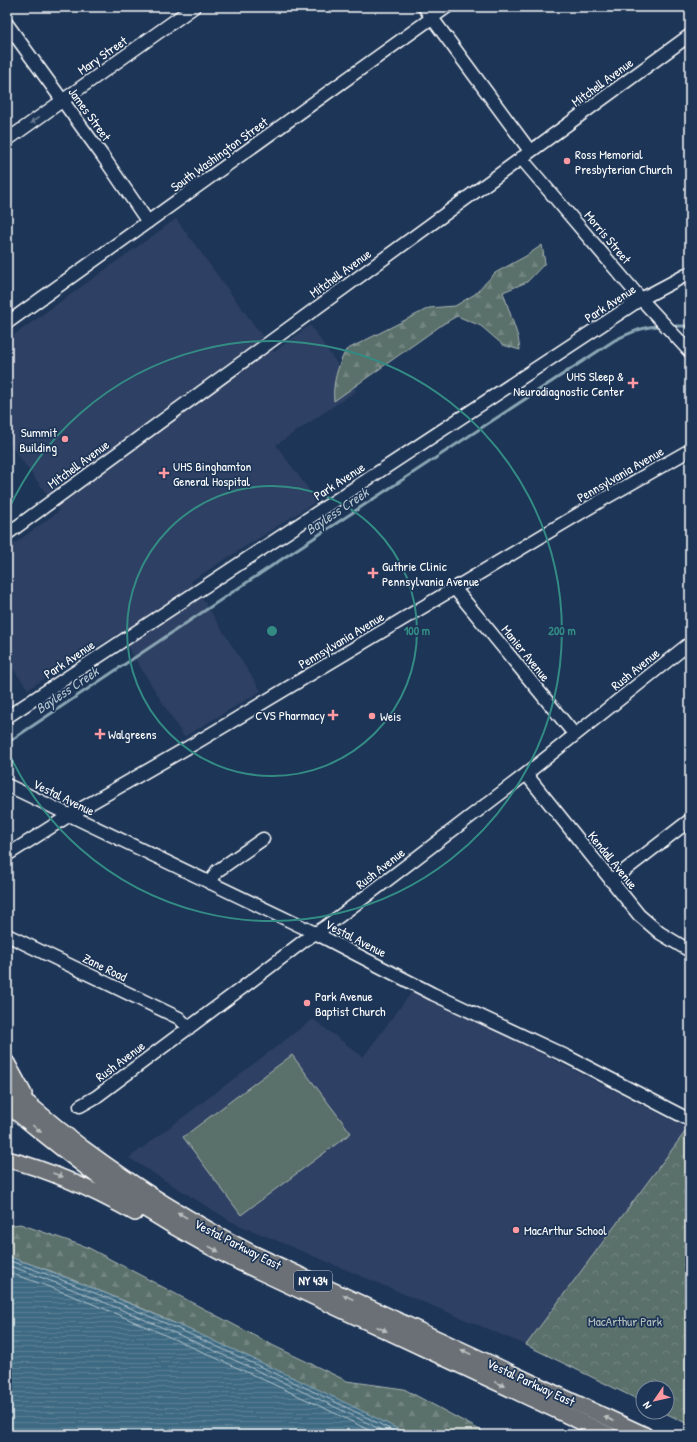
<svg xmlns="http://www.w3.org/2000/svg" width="697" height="1442" viewBox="0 0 697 1442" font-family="'Patrick Hand',sans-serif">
	<defs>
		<pattern id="forest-firs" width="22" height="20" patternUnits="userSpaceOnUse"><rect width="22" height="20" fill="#5a706b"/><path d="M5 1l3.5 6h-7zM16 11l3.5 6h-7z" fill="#738581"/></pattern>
		<pattern id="park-crowns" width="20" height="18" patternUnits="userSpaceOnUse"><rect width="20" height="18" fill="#5a706b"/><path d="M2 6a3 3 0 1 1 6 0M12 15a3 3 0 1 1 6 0" fill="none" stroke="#738581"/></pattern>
		<pattern id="water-rules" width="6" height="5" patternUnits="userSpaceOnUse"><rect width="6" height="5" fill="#3e6a82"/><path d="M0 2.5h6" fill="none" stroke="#5b8095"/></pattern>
	</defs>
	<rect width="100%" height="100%" fill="#1d3557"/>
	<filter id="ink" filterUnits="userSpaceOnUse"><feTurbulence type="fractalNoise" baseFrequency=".025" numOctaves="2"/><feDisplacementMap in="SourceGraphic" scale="8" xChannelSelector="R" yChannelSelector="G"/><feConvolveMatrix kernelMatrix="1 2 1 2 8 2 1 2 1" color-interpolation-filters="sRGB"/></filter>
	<g filter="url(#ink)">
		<path fill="#2f4163" d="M176,219l98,133 36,-27 46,66 -80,54 41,56 -126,80 70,110 -77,46 -65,-104 -91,56 -21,-28v-112l52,-38 -52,-71v-100z
			M414,989l274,139 -162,217 -294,-123 -103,-64 184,-139 50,38z"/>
		<path fill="#5a706b" stroke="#acb8b5" d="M292,1055l59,78 -110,82 -58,-78z"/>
		<path fill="url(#forest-firs)" stroke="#acb8b5" d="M542,245l3,18 -18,19 -24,10 15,45 2,13 -17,-5 -22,-19 -24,-10 -14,8 -109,77c-2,-17 4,-36 12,-51l83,-42 26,-2 20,-12 20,-21 31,-17z
			M20,1224l69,24 185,98 73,35 57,8 85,46h-79l-163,-79 -110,-50 -86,-35 -44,-15v-30z"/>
		<path fill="url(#park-crowns)" stroke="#acb8b5" d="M688,1128l2,1v296l-27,-13h4v-24h-24v14l-117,-57z"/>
		<path fill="url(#water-rules)" stroke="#8ba6b4" d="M7,1256c69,23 135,53 201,82 68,31 136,63 202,97h-403z"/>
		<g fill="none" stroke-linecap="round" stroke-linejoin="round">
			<path stroke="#b2c3cd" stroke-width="1" d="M7,1260c68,23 134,52 200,82 65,30 131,60 194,93
				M7,1265c67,23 132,52 197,81 62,29 126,57 187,89
				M7,1272c67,22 131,51 196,80 58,27 118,53 175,83"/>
			<path stroke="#8ba6b4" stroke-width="3" d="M672,326h18
				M7,743l275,-184 333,-219c15,-7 29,-14 45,-14"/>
			<defs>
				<path id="minor" d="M424,7l106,144
					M7,24l95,131 46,67
					M7,140l187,-133
					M521,158l120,141 49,53
					M7,323l440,-316
					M7,534l683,-499
					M455,589l120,146
					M7,717l634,-418 49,-26
					M526,774l113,141 21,18 30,18
					M7,785l308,148 118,61 133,62 124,64
					M7,855l63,-40 129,-74 403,-241 88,-50
					M611,881l79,-61
					M210,883l7,-12 46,-32
					M7,935l172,83 10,10
					M80,1106l16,-9 154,-115 55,-42 20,-13 52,-39 149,-114 164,-131"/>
				<path id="major" d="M7,1063l17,31
					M7,1086c26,21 51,43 77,63 54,40 109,74 168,104l393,182
					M7,1105c37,29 73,59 111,86 39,27 79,50 121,71l370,173
					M7,1159c46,12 87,31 128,54"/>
			</defs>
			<use href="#minor" stroke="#fff" stroke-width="15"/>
			<use href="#major" stroke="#fff" stroke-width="18"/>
			<use href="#minor" stroke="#1d3557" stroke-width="12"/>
			<use href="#major" stroke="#6a7074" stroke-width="15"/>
		</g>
		<defs><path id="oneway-solid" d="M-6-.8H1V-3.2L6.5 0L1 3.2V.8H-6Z"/></defs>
		<use fill="#6c7c92" href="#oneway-solid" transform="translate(35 120) rotate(144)"/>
		<g fill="#bcbfc0">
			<use href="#oneway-solid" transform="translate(37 1129) rotate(39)"/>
			<use href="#oneway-solid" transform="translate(58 1175) rotate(20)"/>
			<use href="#oneway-solid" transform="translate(182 1215) rotate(-150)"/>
			<use href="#oneway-solid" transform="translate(214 1249) rotate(29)"/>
			<use href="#oneway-solid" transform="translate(348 1297) rotate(-155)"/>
			<use href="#oneway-solid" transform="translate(382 1329) rotate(25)"/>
			<use href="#oneway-solid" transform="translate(466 1352) rotate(-155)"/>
			<use href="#oneway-solid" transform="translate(500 1384) rotate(25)"/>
			<use href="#oneway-solid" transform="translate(609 1419) rotate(-155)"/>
		</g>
	</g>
	<g fill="none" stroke="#338b84" stroke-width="2">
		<circle cx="272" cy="631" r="145"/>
		<path d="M7 513A290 290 0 1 1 7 749"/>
	</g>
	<g fill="#ff9aa2" stroke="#1d3557" stroke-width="1.5">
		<circle cx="567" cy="161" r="4"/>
		<path d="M631 377h4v4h4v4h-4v4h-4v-4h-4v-4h4z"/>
		<circle cx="65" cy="439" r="4"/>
		<path d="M162 467h4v4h4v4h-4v4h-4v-4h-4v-4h4z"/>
		<path d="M371 567h4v4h4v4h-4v4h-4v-4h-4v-4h4z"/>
		<path d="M331 709h4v4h4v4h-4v4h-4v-4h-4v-4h4z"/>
		<circle cx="372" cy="716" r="4"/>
		<path d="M98 728h4v4h4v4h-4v4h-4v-4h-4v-4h4z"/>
		<circle cx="307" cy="1003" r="4"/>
		<circle cx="516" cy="1230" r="4"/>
	</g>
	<g text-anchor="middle" stroke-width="3.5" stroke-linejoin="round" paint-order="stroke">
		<rect fill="#1d3557" stroke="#bbc2cd" stroke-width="1" x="294" y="1271" width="38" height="20" rx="3"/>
		<g font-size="12" font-weight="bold" fill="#fff">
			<text x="313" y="1285">NY 434</text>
		</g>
		<g font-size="13" fill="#fff" stroke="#1d3557">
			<text transform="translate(102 55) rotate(-35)" y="5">Mary Street</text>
			<text transform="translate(602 82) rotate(-36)" y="5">Mitchell Avenue</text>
			<text transform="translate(90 114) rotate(54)" y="5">James Street</text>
			<text transform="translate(219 154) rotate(-36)" y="5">South Washington Street</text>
			<text transform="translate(608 237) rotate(50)" y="5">Morris Street</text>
			<text transform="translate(340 273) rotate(-36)" y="5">Mitchell Avenue</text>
			<text transform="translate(610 303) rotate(-33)" y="5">Park Avenue</text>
			<text transform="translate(78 464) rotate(-36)" y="5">Mitchell Avenue</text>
			<text transform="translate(620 474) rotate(-30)" y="5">Pennsylvania Avenue</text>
			<text transform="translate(339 481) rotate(-33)" y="5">Park Avenue</text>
			<text transform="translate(341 640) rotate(-31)" y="5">Pennsylvania Avenue</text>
			<text transform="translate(526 653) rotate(51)" y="5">Manier Avenue</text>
			<text transform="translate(69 659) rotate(-34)" y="5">Park Avenue</text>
			<text transform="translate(635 669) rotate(-39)" y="5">Rush Avenue</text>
			<text transform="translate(64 797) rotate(26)" y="5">Vestal Avenue</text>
			<text transform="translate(613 860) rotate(51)" y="5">Kendall Avenue</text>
			<text transform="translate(380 868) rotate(-38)" y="5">Rush Avenue</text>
			<text transform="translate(356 938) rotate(27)" y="5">Vestal Avenue</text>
			<text transform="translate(105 967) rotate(26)" y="5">Zane Road</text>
			<text transform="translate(120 1061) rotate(-37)" y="5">Rush Avenue</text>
			<text transform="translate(238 1244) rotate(27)" y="5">Vestal Parkway East</text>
			<text transform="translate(531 1382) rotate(25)" y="5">Vestal Parkway East</text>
		</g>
		<g font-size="13" fill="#fff" stroke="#1d3557" text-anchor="start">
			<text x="575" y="159">Ross Memorial<tspan x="575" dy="15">Presbyterian Church</tspan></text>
			<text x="624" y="381" text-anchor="end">UHS Sleep &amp;<tspan x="624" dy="15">Neurodiagnostic Center</tspan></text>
			<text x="57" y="437" text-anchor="end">Summit<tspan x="57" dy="15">Building</tspan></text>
			<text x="173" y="471">UHS Binghamton<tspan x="173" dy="15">General Hospital</tspan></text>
			<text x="382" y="571">Guthrie Clinic<tspan x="382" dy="15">Pennsylvania Avenue</tspan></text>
			<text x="325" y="720" text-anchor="end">CVS Pharmacy</text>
			<text x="380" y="721">Weis</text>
			<text x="108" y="739">Walgreens</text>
			<text x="315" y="1001">Park Avenue<tspan x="315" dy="15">Baptist Church</tspan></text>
			<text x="524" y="1235">MacArthur School</text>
		</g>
		<g font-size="13" fill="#b5bfbc" stroke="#1d3557">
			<text x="625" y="1326">MacArthur Park</text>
		</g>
		<g font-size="14" font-style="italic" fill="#b2c3cd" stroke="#1d3557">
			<text transform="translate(337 511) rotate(-34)" y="5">Bayless Creek</text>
			<text transform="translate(67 690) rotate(-34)" y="5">Bayless Creek</text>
		</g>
	</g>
	<circle cx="272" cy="631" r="6" fill="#338b84" stroke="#1d3557" stroke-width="2"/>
	<g font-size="12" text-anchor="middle" font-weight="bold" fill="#338b84" stroke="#1d3557" stroke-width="3.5" stroke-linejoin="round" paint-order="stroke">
		<text x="417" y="635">100 m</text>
		<text x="562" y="635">200 m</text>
	</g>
	<rect width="697" height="1442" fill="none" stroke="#1d3557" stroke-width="24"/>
	<rect x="12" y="12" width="673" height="1418" fill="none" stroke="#fff" stroke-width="1.5" filter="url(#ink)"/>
	<g transform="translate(655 1400) rotate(236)"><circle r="19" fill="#1d3557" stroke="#77869a"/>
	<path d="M0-3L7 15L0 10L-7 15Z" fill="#ff9aa2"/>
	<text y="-6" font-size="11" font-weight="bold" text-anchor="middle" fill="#ffffff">N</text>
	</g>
</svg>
